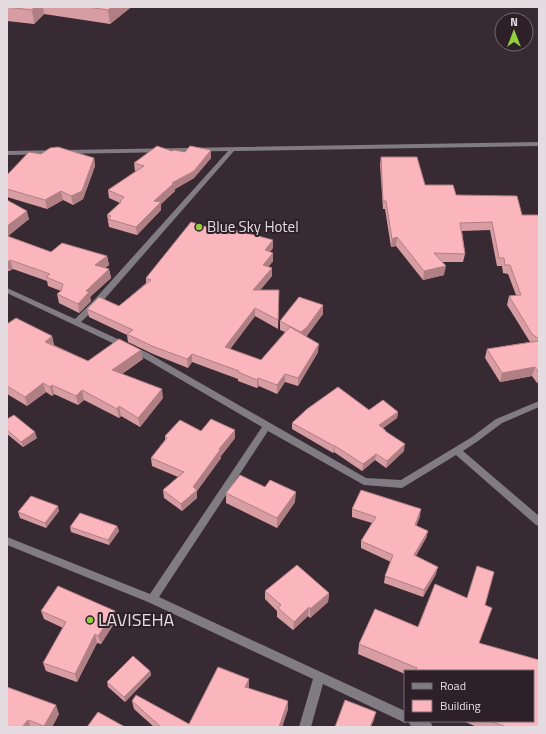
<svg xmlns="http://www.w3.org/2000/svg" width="546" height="734" viewBox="0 0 546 734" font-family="'Titillium Web',sans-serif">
	<rect width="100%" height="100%" fill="#382a32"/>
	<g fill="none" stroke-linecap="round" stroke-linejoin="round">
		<path fill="#807c82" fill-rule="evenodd" d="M539,142v4l-305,5 -133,152 -20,19 67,31 218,125 35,2 71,-43 24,-18 43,-18v6l-37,16 -24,18 -15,10 76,65v10l-3,-1 -80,-70 -54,33 -38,-3 -96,-54 -109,166 246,114v10h22l4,2 2,4h-19l-4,-2 -2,-4 -3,2 -4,-2 -78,-37 -12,43h-12l14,-48 -165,-77 -141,-57v-8l143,57 112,-167 -120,-70 -135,-64v-5l68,31 20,-20 133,-148 -221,4v-4z"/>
	</g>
	<path fill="#d89ca3" d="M7,7h122l1,1 -20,16 -66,-10 -10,10 -27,-3z
		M211,150v8l-17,20 -19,11v2l-14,13v6l-24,25 -28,-8 -2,-12 13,-12 -11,-5 -1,-8 28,-19h-1l-1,-8 51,-11z
		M41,154l53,4 1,8 -12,33 -10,6 -10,-5 -16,9 -40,-12v-22z
		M381,157l44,28 31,10 66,20h17v167l-2,1 -5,-7 -32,6 -15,-24 2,-9 43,-7 -23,-37 2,-9 7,-1 -8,-21 -5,-1 -1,-7h-5l-7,-36 -28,1 3,23 -2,8h-22l3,13 -21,5 -27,-34 -5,1 -6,-38h-2l-3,-44z
		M7,200l22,19 -21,17 43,16 56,4 2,9 -4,3 4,1 2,9 -21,19 1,4 -12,12 -20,-10 -2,-9 4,-3 -13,-5 -1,-5 -34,-12 -4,2h-2z
		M273,248l-3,4 3,9 -5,6 4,1v8l-12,14 19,9 -1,30 -23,-13 -25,33 31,11 24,-28 -5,-2v-9l43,-16v9l-17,22 12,16 -20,34 -13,-4 -8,12 -18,-8 -2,2 -19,-7v-2l-46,-17 -4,6 -35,-14 -25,-12 -1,-7 -38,-18 -2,-8 32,-3 27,-23v-5z
		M7,324l45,12 2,9 34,16 55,-2 -21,15 41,24 -23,29 -19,-11 -2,2 -35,-18 -6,5 -24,-11 -2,2 -6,-4 -19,14 -20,-12z
		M398,412l-1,6 -14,10 21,23 -18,17 -11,-8 -13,11 -28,-19 -1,1 -41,-24v-6z
		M7,419l30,19 -14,9 -16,-13z
		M201,431l34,7 -14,18v2l-24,33v7l-15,13 -18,-13 -1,-8 15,-13 -26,-11 -1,-8 14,-18v-4z
		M265,487l30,15 -18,26 -51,-25v-10z
		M352,509l68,7 -4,10 12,5 -2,7 -10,18 20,18 -13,23 -39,-14 1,-7 6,-14 -30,-14v-7l11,-18 -20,-6z
		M59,511l-13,17 -26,-10 -2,-6z
		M117,526l2,5 -10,14 -38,-13 -1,-5z
		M477,566l17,6 -9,33 7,3 -13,35 60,17v67h-62l-14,-6h70v-50h-128v3l-47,-20 1,-10 16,-35 43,18 17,-43 32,14z
		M265,591l64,2 -1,9 -18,16 -2,-2 -15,14 -16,-13v-6l-12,-12z
		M41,611l76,8 -16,25 -4,-1 -20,39 -31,-11 -3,-8 20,-35 -19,-9z
		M150,671l1,4 -26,27 -17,-15 -1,-5z
		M249,679v10l39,20 -6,18h-128l-20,-18 -2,-8 57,23z
		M7,687l52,27 -7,13h-45z"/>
	<path fill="#b07f84" d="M34,7h9l1,7 -10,10 -2,-14z
		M112,7h17l1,1 -20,16 -2,-14z
		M211,150v8l-17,20 -19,11v2l-14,13v6l-24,25 -1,-8 18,-26 18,-18z
		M94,158l1,8 -12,33 -10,6 -2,-9z
		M61,191l2,9 -16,9 -2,-9z
		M27,211l2,8 -22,18v-11z
		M397,237l-1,9 -5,1 1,-8z
		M273,240v8l-8,10v-8z
		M273,253v8l-10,13v-9z
		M107,256l2,9 -13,8 -1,-8z
		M10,260l3,9 -4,2 -2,-8z
		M446,266l-2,9 -21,5 1,-9z
		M272,268v8l-19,23v-9z
		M109,269l2,9 -21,19 1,4 -12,12 -1,-9 8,-13z
		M323,305v9l-16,22 -7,5 1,-9z
		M255,308v8l-30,40v-9z
		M52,336l2,9 -9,-3z
		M319,344l-1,8 -20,34v-8z
		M141,350l2,9 -29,20 -2,-9z
		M192,354v8l-4,6 -1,-9z
		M535,367l-3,9 -32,6 2,-9z
		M285,374v8l-8,12v-9z
		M539,377v5l-2,1z
		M258,378l1,8 -2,2v-8z
		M43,383l3,9 -19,14 -2,-9z
		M52,385l2,9 -2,2 -2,-9z
		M162,389l1,9 -23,29 -2,-9z
		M82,390l2,10 -6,5 -2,-9z
		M119,406l2,10 -2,2 -2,-9z
		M398,412l-1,6 -19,14 1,-7z
		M235,430v8l-14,18v2l-24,33v7l-15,13 -1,-7 38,-55z
		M35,432l2,6 -14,9 -2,-5z
		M405,444l-1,7 -18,17 1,-7z
		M334,446h1l-1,6 -1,1z
		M376,454l-1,6 -13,11 1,-7z
		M296,492l-1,10 -18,26v-10z
		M58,506l1,5 -13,17 -1,-5z
		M421,509l-1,7 -6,17 1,-8z
		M117,526l2,5 -10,14 -1,-5z
		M428,531l-2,7 -14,24 2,-7z
		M438,567l-2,7 -13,23 1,-7z
		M329,593l-1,9 -18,16v-9z
		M309,607l-1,9 -15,14 1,-8z
		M115,611l2,8 -16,25 -3,-8z
		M95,634l2,9 -20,39 -2,-8z
		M150,671l1,4 -26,27 -1,-5z
		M249,679v9l-4,8v-9z
		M288,701v8l-6,18h-3z
		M56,705l3,9 -7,13h-8v-1z
		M376,712l-2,8 -3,7h-1z
		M28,720l3,7h-9z"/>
	<path fill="#fbb5bd" stroke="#b07f84" d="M7,7h27l-2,3z
		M88,7h24l-4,3z
		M157,146l15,5 2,-1 11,2 5,-6 21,4 -17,21 -22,12h2l-20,18 7,1 -25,25 -28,-8 3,-3 -4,-1 14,-13h-1l4,-5 -16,-7 36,-24 -10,-3z
		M58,147l36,11 -12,33 -11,5 -10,-5 -16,9 -38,-11v-14l22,-23 12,2 9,-6z
		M381,157h36l8,28h28l3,10 61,1 5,19h17v124l-7,-5 -23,-38 12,-1 -11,-30h-5l-1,-7h-5l-7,-36 -32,1 5,31 -31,-1 12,13 -22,5 -27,-34 -5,2 -6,-38h-3z
		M7,200l20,11 -20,15z
		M191,222l19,6 3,-4 60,16 -8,10 8,3 -10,12 9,3 -19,22h26l-1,30 -23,-12 -30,39 36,13 29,-33 29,17 -21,34 -13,-4 -8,11 -19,-7 -1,2 -19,-8 1,-1 -47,-17 -5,5 -35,-13 -25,-12 6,-4 -46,-21 12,-12 20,9 32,-26 -5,-2z
		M7,236l44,16 11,-9 45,13 -12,9 14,4 -23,22 3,1 -11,12 -21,-10 4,-3 2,-7 -17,-7 4,-3 -40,-14 -3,3z
		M299,297l24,8 -16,22 -6,5 -21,-11z
		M16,318l36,18 -7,6 43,19 31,-22 22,11 -29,20 50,19 -24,29 -19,-12 -2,3 -35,-19 -6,6 -24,-11 -2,2 -7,-4 -18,14 -18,-11v-62z
		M539,341v32l-4,-6 -33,6 -15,-24z
		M338,387l31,23 14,-10 15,12 -19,13 7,6h-1l20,13 -18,17 -11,-7 -13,10 -28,-18h-1l-42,-23 15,-14z
		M14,415l21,17 -14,10 -14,-12v-11z
		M211,419l24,11 -16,19 1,1 -27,37 4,3 -16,14 -18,-14 21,-18 -33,-14 16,-20 -2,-2 15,-16 21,11z
		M240,475l25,12 5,-7 26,12 -19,26 -51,-25z
		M361,490l60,19 -6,16 13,6 -14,24 24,12 -14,23 -39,-14 8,-21 -32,-14 15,-24 -24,-8z
		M31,496l27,10 -13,17 -27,-11z
		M80,513l37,13 -9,14 -38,-13z
		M297,565l32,28 -19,16 -1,-2 -15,15 -16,-14 3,-3 -16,-14z
		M477,566l17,6 -9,33 7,3 -13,35 60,17v67h-32l-17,-6h43v-50h-118l2,-3 -58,-24 16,-35 43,18 17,-43 32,14z
		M58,586l57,25 -17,25 -3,-2 -20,40 -32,-11 23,-41 -25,-11z
		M133,656l17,15 -26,26 -17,-15z
		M218,667l31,12 -4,8 43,14 -9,26h-118l-29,-26 4,-6 53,29z
		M7,687l49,18 -12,21 -16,-6 -6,7h-15z
		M345,700l31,12 -6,15h-35z
		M98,712l27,15h-38z"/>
	<g fill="#92cd3f" stroke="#2d2028" stroke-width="1.5">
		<circle cx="199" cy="227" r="4"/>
		<circle cx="90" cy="620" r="4"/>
	</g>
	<g text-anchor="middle" stroke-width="4" stroke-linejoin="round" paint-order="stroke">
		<g font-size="15" fill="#e5dce1" stroke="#2d2028" text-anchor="start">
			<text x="207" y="232">Blue Sky Hotel</text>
		</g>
		<g font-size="18" fill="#e5dce1" stroke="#2d2028" text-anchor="start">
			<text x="98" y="626">LAVISEHA</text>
		</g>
	</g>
	<rect width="546" height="734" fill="none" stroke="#e5dce1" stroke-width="16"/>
	<rect x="404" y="670" width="130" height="52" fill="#2d2028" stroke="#776b72"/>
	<rect x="412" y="683" width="20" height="6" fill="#807c82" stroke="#776b72"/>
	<text x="440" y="690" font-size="12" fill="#e5dce1">Road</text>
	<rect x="412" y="700" width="20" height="12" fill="#fbb5bd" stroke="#776b72"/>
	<text x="440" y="710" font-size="12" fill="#e5dce1">Building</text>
	<g transform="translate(514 32)"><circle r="19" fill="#2d2028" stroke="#776b72"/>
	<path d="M0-3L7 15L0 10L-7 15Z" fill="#92cd3f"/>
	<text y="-6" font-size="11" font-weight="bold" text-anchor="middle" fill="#e5dce1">N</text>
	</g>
</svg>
